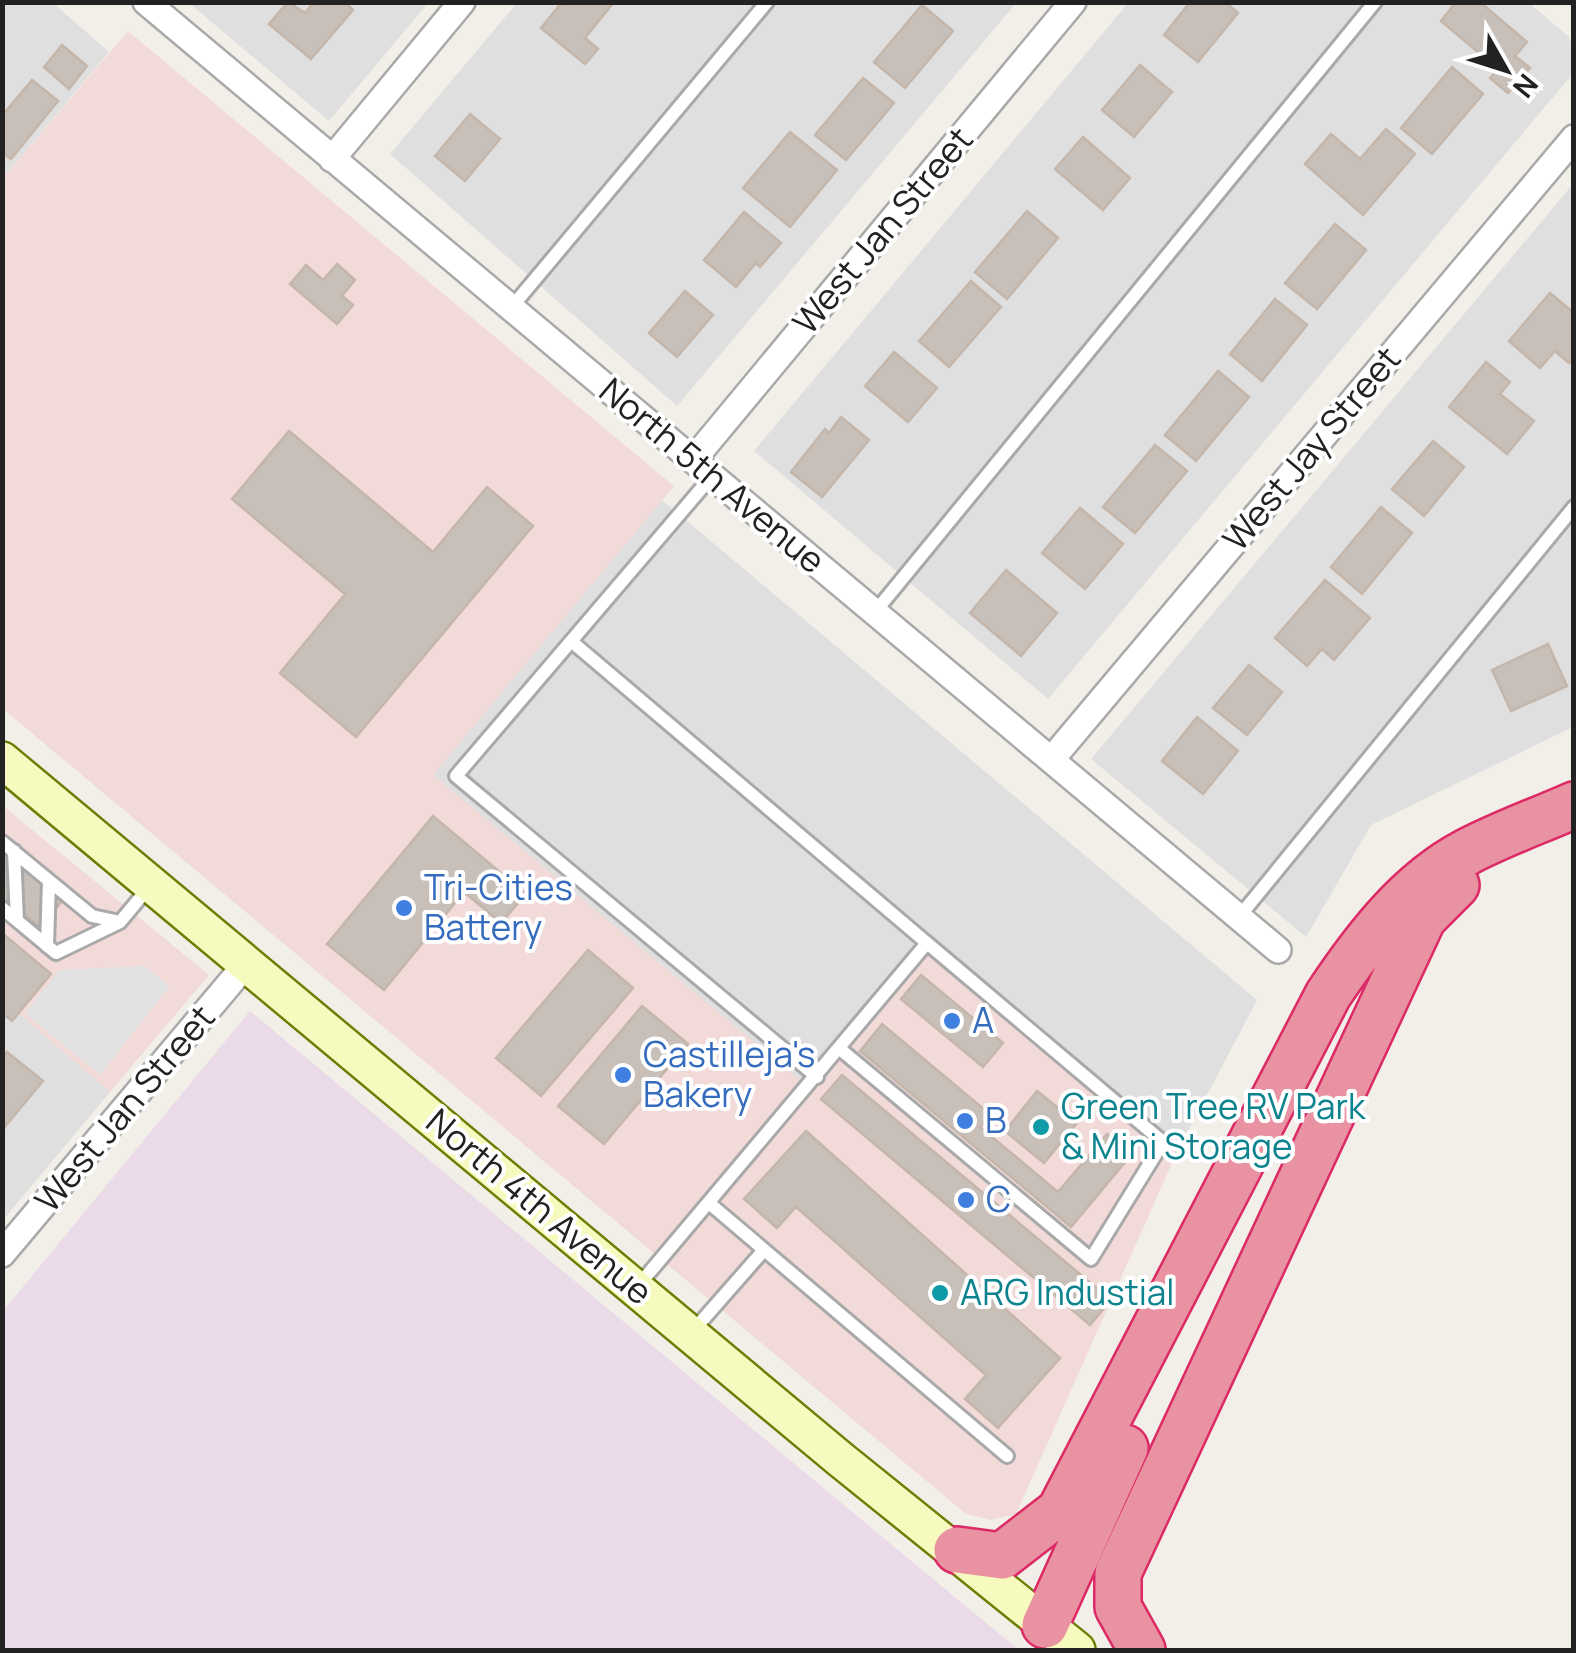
<svg xmlns="http://www.w3.org/2000/svg" width="1576" height="1653" viewBox="0 0 1576 1653" font-family="Manrope,sans-serif">
	<rect width="100%" height="100%" fill="#f2efe9"/>
	<path fill="#e0dfdf" d="M3,3h50l56,49 -106,126z
		M189,3h239l-99,118z
		M517,3h499l-339,403 -287,-252z
		M1128,3h401l39,33 6,13 -1,17 -3,11 -522,622 -294,-248z
		M1573,184v543l-202,98 -65,112 -215,-178z
		M662,500l595,500 -80,152 -253,-205 -117,140 -375,-312z
		M3,1000l107,92 -107,128z"/>
	<path fill="#f2dad9" d="M128,31l546,455 -241,289 374,311 117,-140 253,206 -161,362 -25,6 -25,-6 -963,-805v-531z
		M2,805l207,170 -99,117 -107,-92z"/>
	<path fill="#ebdbe8" d="M250,1011l724,602 45,37h-1016v-339z"/>
	<path fill="#e2e2e2" d="M145,966l25,20 -70,89 -75,-62 34,-43z"/>
	<path fill="#c7bfb8" stroke="#c4b6ab" stroke-width="2.5" d="M288,2l17,11 9,-11h31l8,8 -42,49 -42,-35z
		M562,2h52l-29,36 13,11 -13,15 -44,-36z
		M1190,2h35l13,11 -40,49 -34,-27z
		M1456,2h24l47,40 -12,14 15,12 -22,25 -18,-15 8,-9 -57,-48z
		M922,5l31,26 -48,57 -31,-26z
		M62,45l25,21 -18,23 -25,-22z
		M1140,65l32,27 -38,45 -32,-27z
		M1452,67l31,27 -51,60 -31,-26z
		M863,78l31,25 -48,57 -31,-25z
		M32,80l26,21 -47,58 -9,-7v-36z
		M470,114l30,25 -35,42 -30,-25z
		M1386,129l29,25 -52,61 -58,-51 26,-30 29,25z
		M790,132l47,38 -47,57 -47,-39z
		M1083,137l47,41 -27,32 -48,-41z
		M1027,211l31,27 -51,61 -32,-27z
		M744,212l37,31 -21,24 -4,-4 -20,24 -32,-27z
		M1335,224l31,26 -49,59 -32,-26z
		M337,264l18,16 -13,16 11,9 -16,19 -47,-40 16,-19 17,15z
		M971,281l30,26 -52,60 -30,-26z
		M685,291l28,24 -36,42 -28,-24z
		M1550,293l24,20v45l-5,5 -14,-12 -15,17 -31,-27z
		M1275,299l32,26 -45,56 -32,-27z
		M894,352l43,36 -29,34 -43,-36z
		M1486,362l24,20 -10,12 34,27 -27,33 -58,-47z
		M1218,371l31,26 -53,64 -31,-26z
		M841,417l28,23 -47,57 -31,-25 34,-43 4,4z
		M289,431l144,121 54,-65 46,39 -177,211 -76,-64 65,-79 -113,-95z
		M1433,441l31,26 -40,49 -32,-27z
		M1155,445l32,26 -52,62 -32,-26z
		M1381,507l31,26 -50,61 -31,-27z
		M1080,508l43,36 -38,45 -43,-36z
		M1006,570l51,43 -36,43 -51,-43z
		M1325,580l45,38 -36,42 -12,-11 -15,17 -32,-28z
		M1548,644l19,42 -56,25 -19,-41z
		M1249,665l33,27 -35,43 -34,-27z
		M1197,717l41,34 -35,43 -41,-33z
		M433,816l93,78 -25,29 -37,-31 -80,98 -57,-46z
		M2,849l61,51 -23,27 -38,-31z
		M2,933l49,41 -39,47 -10,-8z
		M588,950l45,38 -92,108 -45,-38z
		M921,975l82,68 -20,24 -82,-68z
		M642,1006l46,38 -84,100 -46,-38z
		M882,1024l109,91 -11,12 78,65 49,-58 25,20 -61,73 -211,-176z
		M7,1052l36,29 -41,49v-72z
		M842,1075l269,225 -21,25 -269,-226z
		M1037,1091l40,32 -33,40 -39,-32z
		M806,1131l254,227 -62,70 -33,-29 21,-24 -190,-168 -19,21 -33,-29z"/>
	<g fill="none" stroke-linecap="round" stroke-linejoin="round">
		<defs>
			<path id="lane" d="M511,308l256,-306
				M712,476l-256,300 361,301
				M875,612l500,-610
				M571,641l356,302 -289,343
				M2,842l90,74 28,6 30,-36
				M14,851l3,69
				M2,908l54,45 64,-31
				M1239,917l335,-410
				M47,946l2,-65
				M840,1049l251,210 72,-117 -236,-199
				M709,1203l298,253
				M692,1332l72,-82"/>
			<path id="street" d="M146,2l1132,948
				M332,159l130,-157
				M693,460l380,-458
				M1051,760l523,-622
				M2,1254l245,-291"/>
			<path id="secondary" d="M2,760l838,699 237,191"/>
			<path id="highway" d="M957,1550l45,6 58,-45 268,-516c36,-54 80,-112 139,-143 34,-18 71,-31 107,-47
				M1045,1625l80,-177
				M1142,1650l-24,-43v-34l305,-655 33,-33"/>
		</defs>
		<use href="#lane" stroke="#a9a9a9" stroke-width="18"/>
		<use href="#street" stroke="#a9a9a9" stroke-width="30"/>
		<use href="#secondary" stroke="#707d05" stroke-width="40"/>
		<use href="#highway" stroke="#dc2a67" stroke-width="50"/>
		<use href="#lane" stroke="#fff" stroke-width="12"/>
		<use href="#street" stroke="#fff" stroke-width="25"/>
		<use href="#secondary" stroke="#f7fabf" stroke-width="35"/>
		<use href="#highway" stroke="#e892a2" stroke-width="45"/>
	</g>
	<g fill="#3f7fe0" stroke="#fff" stroke-width="4">
		<circle cx="404" cy="908" r="10"/>
		<circle cx="952" cy="1021" r="10"/>
		<circle cx="623" cy="1075" r="10"/>
		<circle cx="965" cy="1121" r="10"/>
		<circle cx="966" cy="1200" r="10"/>
	</g>
	<g fill="#0f9aa8" stroke="#fff" stroke-width="4">
		<circle cx="1041" cy="1127" r="10"/>
		<circle cx="940" cy="1293" r="10"/>
	</g>
	<g text-anchor="middle" stroke-width="8" stroke-linejoin="round" paint-order="stroke">
		<g font-size="35" fill="#222" stroke="#fff">
			<text transform="translate(883 231) rotate(-50)" y="12">West Jan Street</text>
			<text transform="translate(1312 449) rotate(-50)" y="12">West Jay Street</text>
			<text transform="translate(712 476) rotate(40)" y="12">North 5th Avenue</text>
			<text transform="translate(125 1109) rotate(-50)" y="12">West Jan Street</text>
			<text transform="translate(539 1207) rotate(40)" y="12">North 4th Avenue</text>
		</g>
		<g font-size="35" fill="#366cbe" stroke="#fff" text-anchor="start">
			<text x="424" y="900">Tri-Cities<tspan x="424" dy="40">Battery</tspan></text>
			<text x="972" y="1033">A</text>
			<text x="643" y="1067">Castilleja's<tspan x="643" dy="40">Bakery</tspan></text>
			<text x="985" y="1133">B</text>
			<text x="986" y="1212">C</text>
		</g>
		<g font-size="35" fill="#0d838f" stroke="#fff" text-anchor="start">
			<text x="1061" y="1119">Green Tree RV Park<tspan x="1061" dy="40">&amp; Mini Storage</tspan></text>
			<text x="960" y="1305">ARG Industial</text>
		</g>
	</g>
	<rect width="1576" height="1653" fill="none" stroke="#222222" stroke-width="10"/>
	<g transform="translate(1506 70) rotate(129)" stroke="#ffffff" stroke-width="8" paint-order="stroke">
	<path d="M0-8L18 38L0 25L-18 38Z" fill="#222222"/>
	<text y="-15" font-size="28" font-weight="bold" text-anchor="middle" fill="#222222">N</text>
	</g>
</svg>
